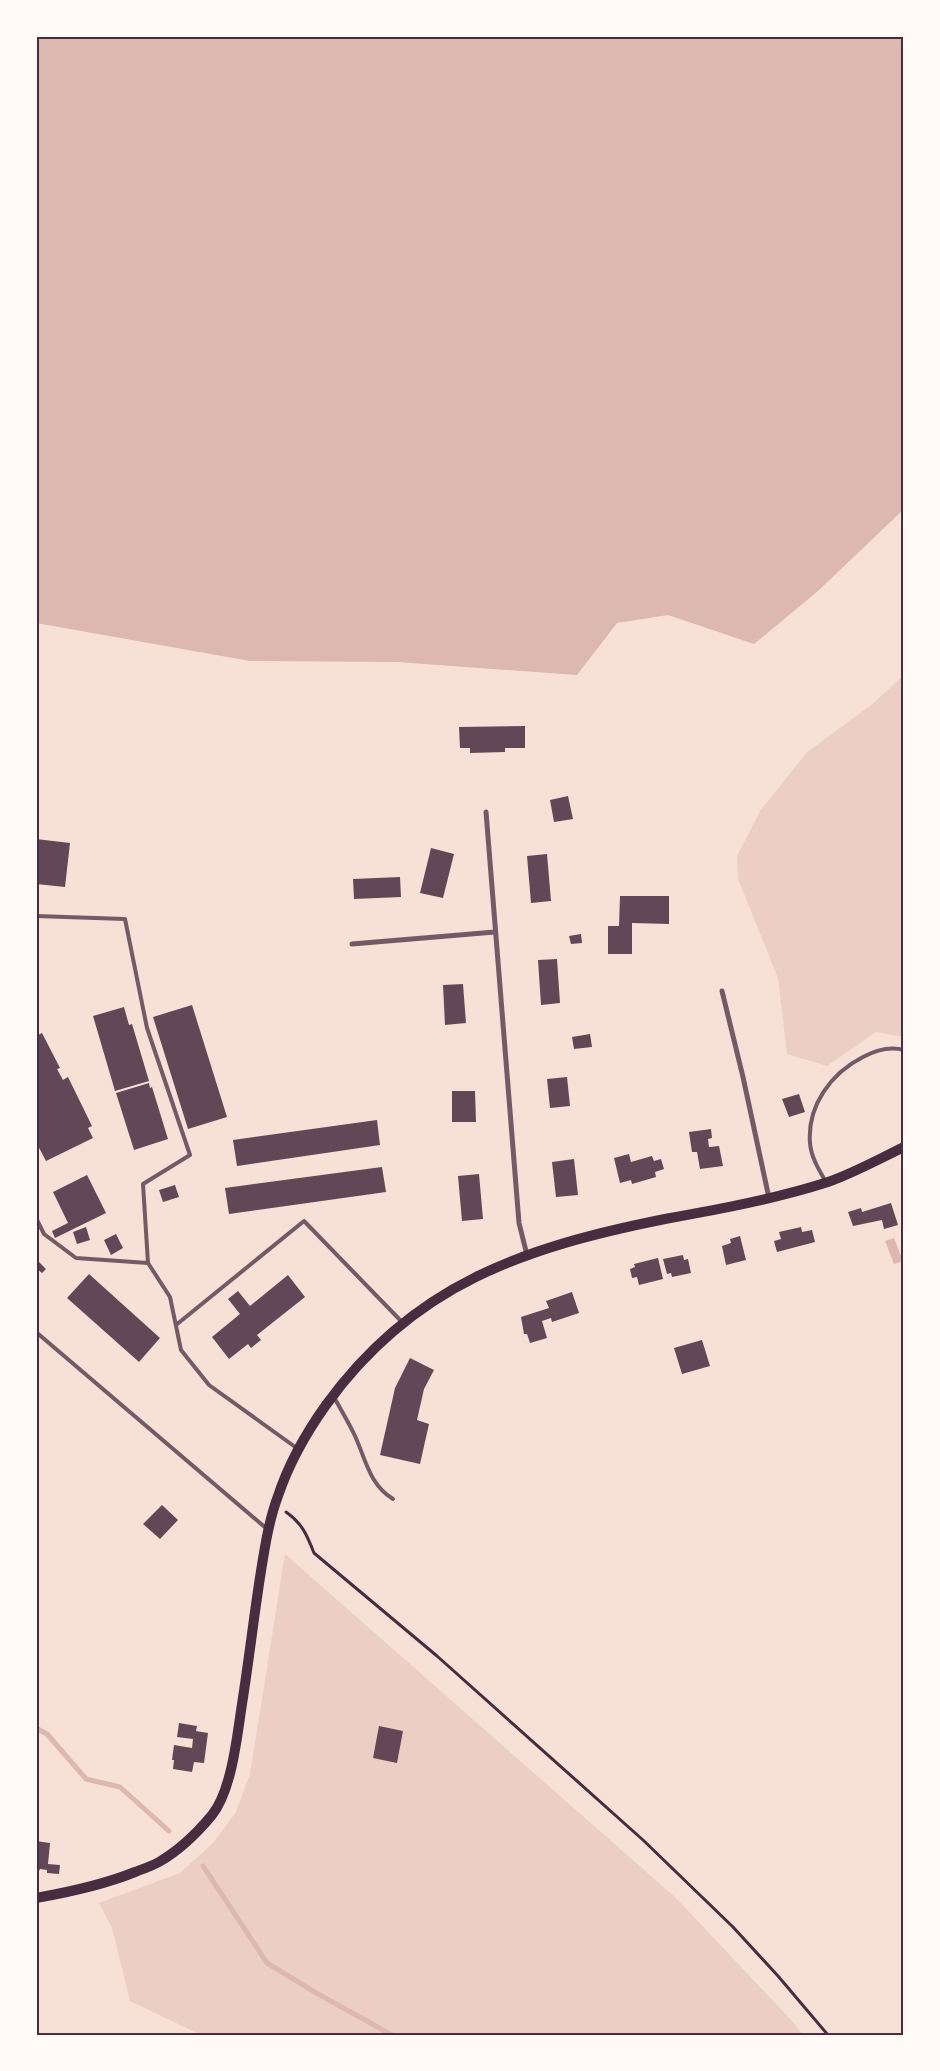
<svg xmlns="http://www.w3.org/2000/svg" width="940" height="2071" viewBox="0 0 940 2071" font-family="'IBM Plex Sans',sans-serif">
	<rect width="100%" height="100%" fill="#f7e1d7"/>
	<path fill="#ebcfc5" d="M904,675v362l-28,-5 -49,34 -40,-12 -9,-76 -40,-99 -1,-23 23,-45 47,-59 63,-46z
		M285,1554l391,344 118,125 9,12h-602l-71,-34 -18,-73 -13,-25 81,-30 33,-30 23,-31 14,-38z"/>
	<path fill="#dcb8b0" d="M36,36h868v473l-86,82 -64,53 -86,-29 -51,8 -40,52 -180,-13 -147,-1 -214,-38z
		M894,1238l9,23 -9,3 -9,-23z"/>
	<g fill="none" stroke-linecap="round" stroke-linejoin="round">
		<path stroke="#dcb8b0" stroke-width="5" d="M36,1728l11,6 39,45 34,8 49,44
			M203,1866l64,97 51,31 74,41"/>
	</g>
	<path fill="#644757" d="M525,726v22h-20v4l-35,1v-5h-10l-1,-21z
		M568,796l5,23 -19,3 -4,-22z
		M36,839l34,4 -5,44 -29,-3z
		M431,848l23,6 -11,44 -23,-5z
		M547,854l4,47 -20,2 -4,-47z
		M400,877l1,20 -47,2 -1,-20z
		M620,896h49v28l-37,-1v31h-24v-28h11z
		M581,934l1,9 -11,1 -2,-8z
		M557,959l3,44 -19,2 -3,-45z
		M463,984l3,39 -21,2 -2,-40z
		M192,1005l35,112 -39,12 -35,-112z
		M124,1007l5,18 3,-1 17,57 -34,10 -22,-75z
		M42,1033l18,35 -3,1 6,11 5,-3 24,49 -4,2 5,10 -47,23 -10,-19v-106z
		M590,1034l2,13 -18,2 -2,-12z
		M567,1077l3,29 -20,2 -3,-29z
		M149,1083l1,5 2,-1 16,52 -34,11 -18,-57z
		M452,1091h23l1,31h-24z
		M799,1094l6,18 -16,5 -7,-18z
		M377,1120l3,25 -143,21 -4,-26z
		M711,1129l1,9 -4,1 1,8 10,-1 4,20 -23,3 -3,-17h-5l-3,-20z
		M629,1154l2,8 21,-6 2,5 7,-2 3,10 -9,3 1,5 -24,7 -1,-4 -11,3 -6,-25z
		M574,1159l4,36 -22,2 -4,-35z
		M382,1167l4,25 -157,22 -4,-26z
		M479,1174l4,45 -21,2 -4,-45z
		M87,1175l19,38 -51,25 -3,-7 16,-8 -15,-31z
		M175,1185l4,12 -16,5 -4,-12z
		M891,1203l7,22 -14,4 -2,-9 -29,6 -5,-14 13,-4 1,4z
		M86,1227l4,13 -13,4 -4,-12z
		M801,1227l1,5 10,-2 3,12 -38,10 -3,-11 7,-2 -2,-7z
		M116,1234l7,14 -12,7 -7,-15z
		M740,1236l6,24 -20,5 -4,-19 9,-3 -1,-4z
		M683,1255l1,5 4,-1 3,14 -19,4 -1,-4 -4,1 -4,-15z
		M658,1258l5,21 -24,6 -2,-8 -5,1 -2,-9 5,-2 -1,-3z
		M36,1259l10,10 -4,4 -6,-5z
		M89,1274l71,64 -21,24 -72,-64z
		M288,1275l17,22 -48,38 4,5 -10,8 -3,-4 -19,15 -17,-22 28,-23 -12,-15 10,-8 12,15z
		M572,1292l7,21 -27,9 -1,-4 -9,3 5,17 -17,5 -3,-9h-3l-3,-17 28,-9 -3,-7z
		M702,1340l8,26 -28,8 -8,-26z
		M410,1358l24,12 -10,19 -7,31 12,4 -9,40 -40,-9 15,-67z
		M162,1505l16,15 -18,19 -17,-15z
		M179,1723l18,3 -1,5 12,2 -4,30 -10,-1 -2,10 -19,-3 1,-9h-2l2,-15 18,3 1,-9 -16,-2z
		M379,1726l24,5 -6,32 -24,-5z
		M36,1841l14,2 -2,21 12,1 -1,9 -12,-1v-3l-7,-1 -1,2h-3z"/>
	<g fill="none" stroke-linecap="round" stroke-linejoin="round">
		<path stroke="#4a2c40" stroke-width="3" d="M286,1512c16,11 21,23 28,41l123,103 206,184 90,87 45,49 50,59"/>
		<path stroke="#755966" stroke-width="4" d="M36,916l89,3 22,109 43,127 -47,29 5,79 22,34 11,53 28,35 89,64
			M826,1182c-7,-12 -15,-25 -16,-39 -3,-37 21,-70 53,-86 13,-7 26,-11 41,-7
			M36,1218l8,16 32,24 72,5
			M176,1325l128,-104 98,101
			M36,1332l231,197
			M334,1397c7,13 15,26 21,39 11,24 14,48 38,63"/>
		<path stroke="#755966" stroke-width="5" d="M486,812l33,411 8,32
			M352,944l143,-12
			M722,991l21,86 26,121"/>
		<path stroke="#4a2c40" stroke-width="10" d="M36,1898c34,-6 67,-13 99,-26 8,-3 17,-6 24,-10 19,-11 39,-30 53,-47 20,-25 25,-79 30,-111 7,-44 12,-89 19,-133 4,-25 8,-51 17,-75 11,-33 28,-63 48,-91 87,-121 199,-158 339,-186 55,-10 110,-20 163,-37 26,-9 51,-23 76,-35"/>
	</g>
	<rect width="940" height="2071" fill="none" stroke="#fffaf5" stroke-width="75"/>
	<rect x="38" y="38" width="864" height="1996" fill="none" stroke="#4a2c40" stroke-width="2"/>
</svg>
